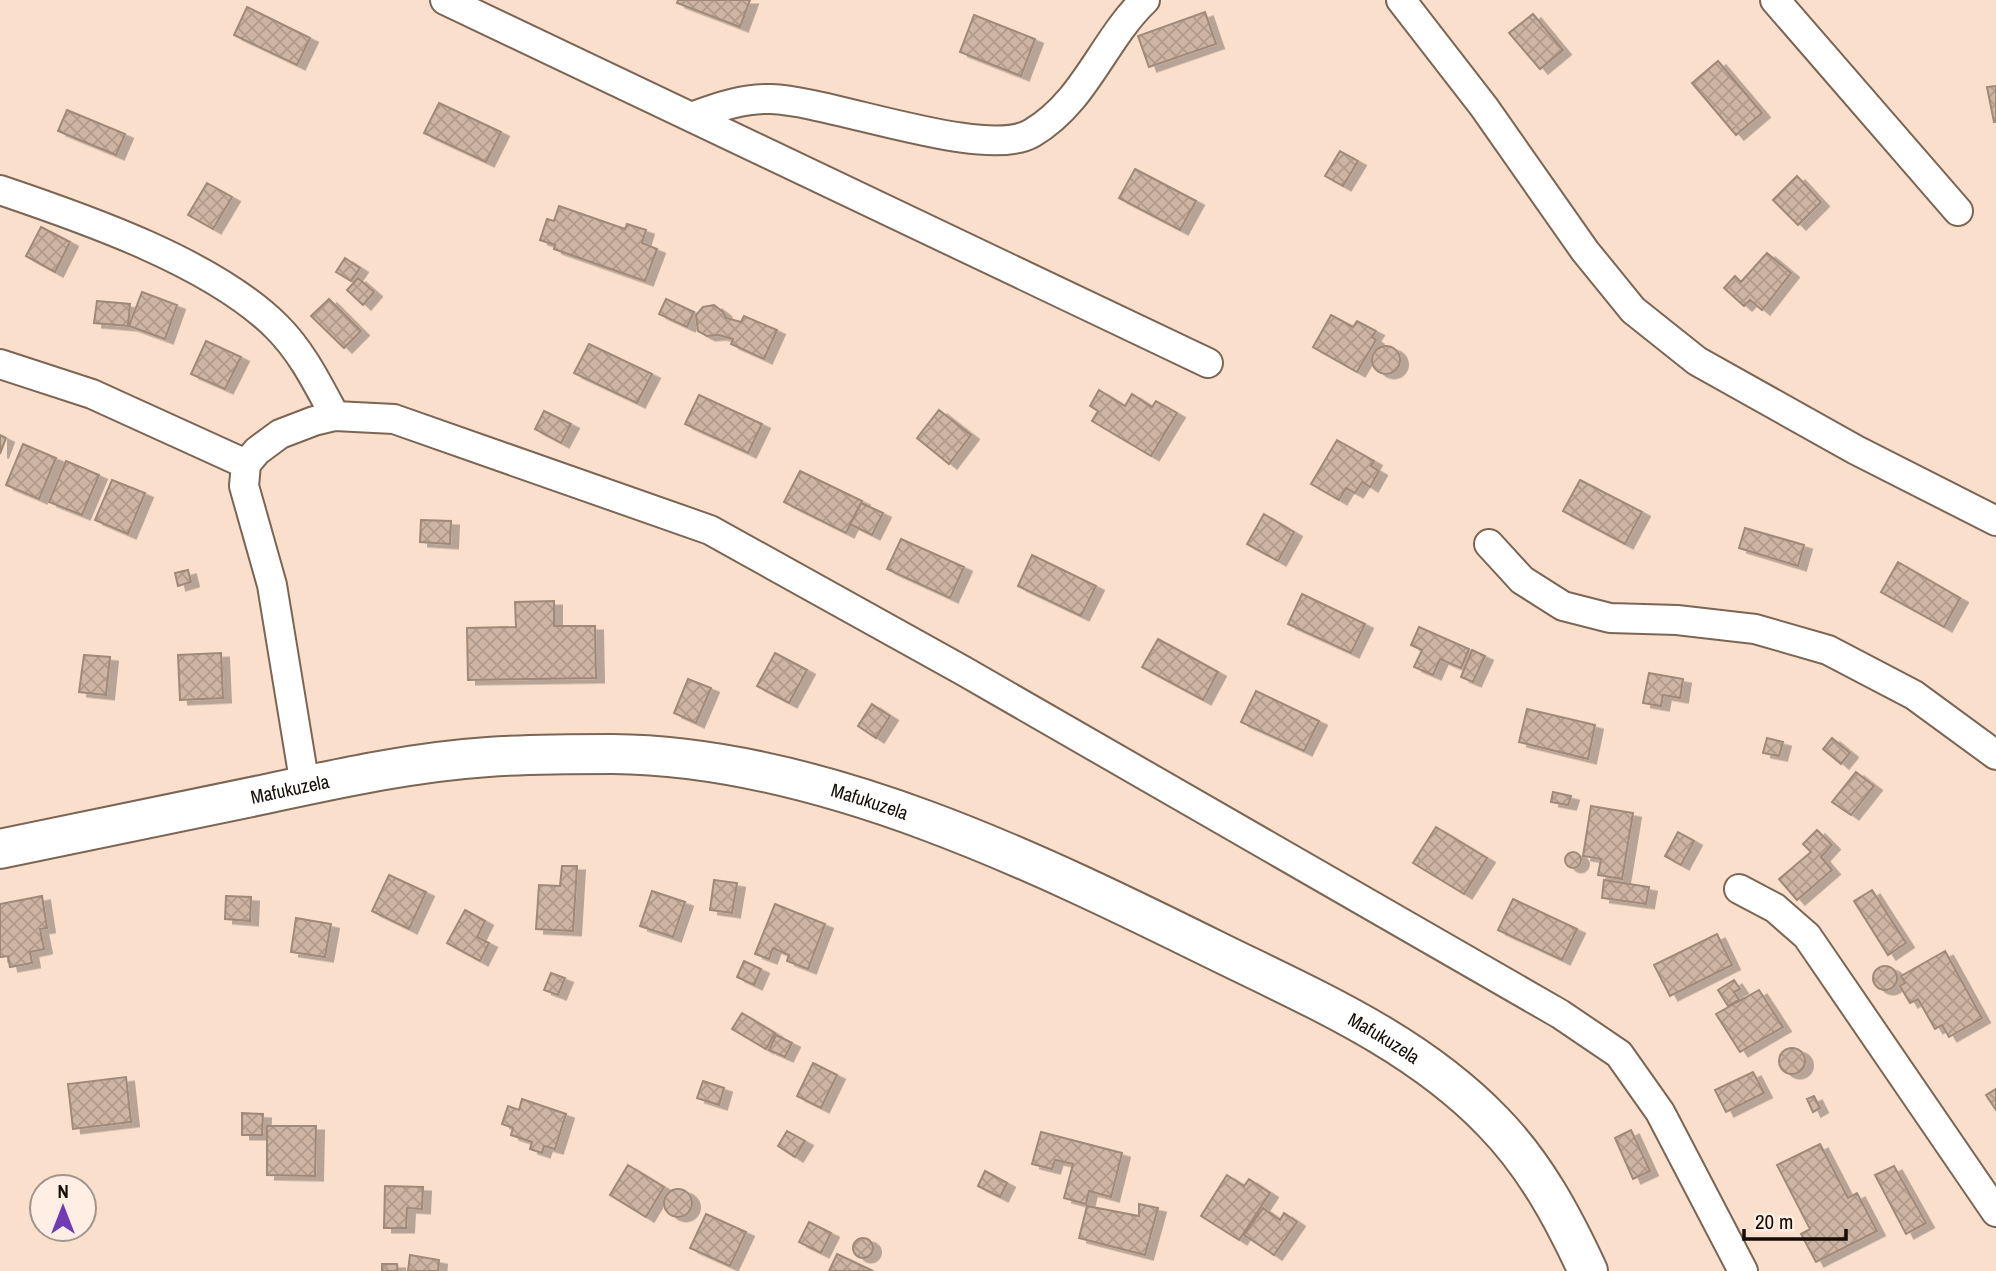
<svg xmlns="http://www.w3.org/2000/svg" width="1996" height="1271" viewBox="0 0 1996 1271" font-family="'Archivo Narrow',sans-serif">
	<defs>
		<pattern id="building-cross-hatch" width="8" height="8" patternUnits="userSpaceOnUse" patternTransform="scale(1.75)"><rect width="8" height="8" fill="#ceb5a3"/><path d="M0 0l8 8M0 8l8-8" fill="none" stroke="#b09a8b"/></pattern>
		<filter id="shadow"><feDropShadow dx="8" dy="4.5" stdDeviation="0" flood-color="#0004"/></filter>
	</defs>
	<rect width="100%" height="100%" fill="#f9dfcc"/>
	<path fill="url(#building-cross-hatch)" stroke="#a08978" stroke-width="2" filter="url(#shadow)" d="M678,0h72l-10,27 -63,-24z
		M247,7l63,31 -13,27 -63,-30z
		M1205,12l11,32 -67,23 -11,-31z
		M1533,14l30,36 -23,19 -31,-36z
		M974,15l61,24 -14,37 -61,-24z
		M1718,61l44,52 -26,22 -44,-52z
		M1996,86v36h-2l-7,-35z
		M439,103l62,29 -15,30 -62,-29z
		M67,110l58,24 -9,21 -58,-24z
		M1340,151l18,10 -15,25 -18,-10z
		M1135,169l61,32 -16,29 -61,-32z
		M1797,176l24,26 -23,23 -25,-25z
		M207,183l25,14 -19,32 -25,-14z
		M559,206l66,23 2,-5 19,6 -4,13 15,6 -12,32 -91,-32 1,-4 -15,-5 7,-21 7,2z
		M41,227l29,15 -15,30 -29,-16z
		M1767,253l24,20 -29,37 -12,-10 -6,6 -20,-18 11,-12 6,6z
		M345,258l15,10 -9,13 -15,-9z
		M358,278l16,14 -11,13 -16,-15z
		M142,292l35,13 -12,34 -36,-13z
		M329,299l32,32 -17,17 -33,-32z
		M666,299l28,13 -7,15 -28,-13z
		M97,301l33,3 -2,22 -34,-3z
		M714,305l9,7 3,6 15,4 3,-6 33,14 -13,29 -33,-15 2,-5 -14,-4 -12,1 -9,-5 -2,-16 7,-8z
		M1331,315l22,12 4,-6 19,10 -4,6 4,3 -19,32 -44,-25z
		M206,341l35,16 -16,32 -34,-15z
		M589,344l63,30 -15,29 -63,-30z
		M1372 360a14 14 0 1 1 28 0a14 14 0 1 1-28 0Z
		M1099,390l26,16 7,-12 20,13 4,-6 21,12 -26,43 -59,-35 6,-10 -8,-5z
		M699,395l63,29 -14,29 -63,-29z
		M939,410l32,25 -22,29 -32,-26z
		M544,411l27,13 -10,19 -26,-14z
		M0,435l6,3 -6,16z
		M1337,440l37,21 -3,5 8,5 -9,16 -8,-5 -7,11 -9,-5 -7,12 -28,-16z
		M23,444l33,14 -17,41 -33,-14z
		M66,461l33,14 -17,40 -33,-13z
		M800,471l62,30 -16,32 -62,-31z
		M112,480l33,13 -17,41 -33,-14z
		M1580,480l62,32 -17,32 -62,-33z
		M861,503l22,10 -11,22 -22,-11z
		M1264,514l30,18 -16,29 -31,-17z
		M421,520l30,1 -1,23 -30,-2z
		M1745,528l59,17 -6,21 -59,-18z
		M901,539l63,28 -14,31 -63,-29z
		M1032,555l64,31 -15,30 -63,-30z
		M1898,562l62,36 -16,29 -63,-35z
		M188,570l3,12 -13,4 -3,-13z
		M1302,594l63,30 -14,29 -63,-29z
		M554,601v25h41l1,52 -128,2 -1,-52 49,-1 -1,-25z
		M1419,627l50,22 -8,19 -21,-9 -7,16 -19,-8 8,-17 -11,-5z
		M1158,639l60,33 -15,28 -61,-33z
		M1472,650l13,6 -12,26 -12,-5z
		M221,653l2,45 -43,2 -2,-45z
		M775,653l32,17 -18,33 -32,-17z
		M84,655l26,2 -4,38 -27,-3z
		M1649,673l34,6 -3,19 -17,-3 -2,11 -18,-3z
		M688,679l23,9 -15,35 -22,-10z
		M1256,691l63,30 -15,30 -63,-29z
		M872,704l18,12 -14,22 -18,-12z
		M1527,709l68,16 -7,34 -69,-17z
		M1767,738l16,4 -4,14 -16,-3z
		M1832,738l18,15 -9,11 -18,-15z
		M1856,772l18,14 -23,29 -19,-13z
		M1553,792l18,4 -3,9 -17,-3z
		M1591,806l42,7 -11,66 -24,-4 3,-16 -18,-3z
		M1436,827l51,31 -23,36 -51,-31z
		M1817,830l15,15 -11,12 11,13 -35,30 -18,-21 32,-27 -8,-8z
		M1678,832l16,9 -13,24 -16,-9z
		M1565 860a8 8 0 1 1 16 0a8 8 0 1 1-16 0Z
		M562,866h15l-4,65 -37,-2 3,-44 21,1z
		M389,875l37,17 -17,37 -37,-18z
		M714,880l23,3 -5,30 -22,-3z
		M1604,880l45,7 -3,17 -44,-6z
		M1872,890l34,53 -18,12 -34,-54z
		M652,891l33,11 -12,35 -33,-11z
		M42,896l5,32 -7,1 4,20 -14,3 2,11 -22,4 -2,-11 -8,1v-53z
		M226,896l25,1 -1,24 -25,-2z
		M1513,899l64,30 -15,31 -64,-30z
		M775,904l50,20 -17,45 -21,-8 2,-6 -16,-7 -4,11 -14,-5z
		M465,910l20,11 -8,16 12,6 -9,18 -33,-18z
		M296,918l35,6 -6,33 -34,-5z
		M1717,934l15,31 -62,31 -16,-31z
		M1945,951l37,67 -33,19 -7,-12 -7,4 -17,-30 -8,4 -10,-17 5,-3 -4,-7z
		M744,961l17,8 -7,16 -17,-8z
		M1873 978a12 12 0 1 1 24 0a12 12 0 1 1-24 0Z
		M551,973l14,5 -7,17 -14,-5z
		M1734,980l6,9 -6,3 5,8 -11,6 -10,-16z
		M1759,990l24,37 -43,25 -24,-38z
		M742,1013l33,20 -9,16 -34,-20z
		M776,1035l16,8 -7,14 -16,-7z
		M1779 1061a13 13 0 1 1 26 0a13 13 0 1 1-26 0Z
		M813,1063l24,12 -16,33 -24,-12z
		M1753,1072l11,21 -38,19 -11,-22z
		M126,1077l5,45 -58,7 -5,-45z
		M703,1081l21,7 -5,17 -22,-7z
		M1996,1089v21l-10,-15z
		M1814,1096l6,12 -7,4 -6,-13z
		M522,1099l44,15 -11,35 -11,-3 -2,7 -12,-4 2,-7 -21,-7 2,-7 -11,-4 6,-18 11,4z
		M242,1113l21,1 -1,21h-20z
		M267,1126h49l-1,50 -48,-1z
		M1631,1130l19,41 -17,8 -18,-41z
		M787,1131l18,10 -10,16 -17,-11z
		M1041,1132l81,21 -11,44 -22,-6 -3,13 -22,-6 9,-34 -18,-4 -3,9 -20,-5z
		M1820,1144l28,54 9,-5 20,38 -61,31 -15,-28 9,-5 -33,-64z
		M628,1165l36,22 -18,30 -36,-22z
		M1894,1166l32,57 -20,11 -31,-59z
		M985,1171l22,12 -7,14 -22,-11z
		M1227,1175l17,11 5,-7 21,14 -31,47 -38,-24z
		M385,1186l38,1 -1,22 -15,-1 -1,20h-22z
		M664 1203a14 14 0 1 1 28 0a14 14 0 1 1-28 0Z
		M1139,1204l19,4 -13,47 -66,-17 8,-32 52,10z
		M1263,1208l17,12 4,-7 13,9 -23,33 -30,-20z
		M706,1214l40,18 -16,34 -40,-18z
		M809,1222l22,11 -10,20 -22,-11z
		M853 1248a10 10 0 1 1 20 0a10 10 0 1 1-20 0Z
		M837,1254l36,17h-44z
		M410,1255l29,5 -1,11h-30z
		M382,1264h15l1,7h-16z"/>
	<g fill="none" stroke-linecap="round" stroke-linejoin="round">
		<defs>
			<path id="street" d="M445,0l763,363
				M1401,0l83,107 101,144 48,59 64,51 159,89 140,71
				M1775,0l183,211
				M694,116c24,-9 51,-18 77,-17 61,2 214,62 261,34 53,-31 71,-93 113,-133
				M0,190c86,29 213,73 277,137 26,26 41,58 58,89
				M0,364l92,30 154,70
				M1489,544l33,36 41,26 47,12 67,2 78,9 73,21 86,45 82,60
				M305,786l-33,-201 -28,-99 2,-22 11,-13 23,-17 34,-13 21,-5 59,3 316,111 252,140 598,344 59,40 41,58 83,159
				M1739,889l36,19 32,28 189,276"/>
			<g id="secondary">
				<path id="s1" d="M0,849c87,-18 174,-36 261,-54 75,-16 151,-33 227,-38 41,-3 84,-3 125,-3 208,2 426,109 610,200 96,47 195,90 270,168 42,43 70,95 95,149"/>
			</g>
		</defs>
		<use href="#street" stroke="#7b6554" stroke-width="32"/>
		<use href="#secondary" stroke="#7b6554" stroke-width="42"/>
		<use href="#street" stroke="#fff" stroke-width="28"/>
		<use href="#secondary" stroke="#fff" stroke-width="38"/>
	</g>
	<g text-anchor="middle" stroke-width="5" stroke-linejoin="round" paint-order="stroke">
		<g font-size="19" fill="#150d07" stroke="#feeee3">
			<text dy="7" stroke="none"><textPath href="#s1" startOffset="296">Mafukuzela</textPath></text>
			<text dy="7" stroke="none"><textPath href="#s1" startOffset="884">Mafukuzela</textPath></text>
			<text dy="7" stroke="none"><textPath href="#s1" startOffset="1451">Mafukuzela</textPath></text>
		</g>
	</g>
	<g transform="translate(63 1208)"><circle r="33" fill="#feeee3" stroke="#a1948b" stroke-width="2"/>
	<path d="M0-5L12 26L0 18L-12 26Z" fill="#713cb3"/>
	<text y="-10" font-size="19" font-weight="bold" text-anchor="middle" fill="#150d07">N</text>
	</g>
	<path d="M1744 1229v10h102v-10" fill="none" stroke="#150d07" stroke-width="3.5"/>
	<text x="1755" y="1229" font-size="21" fill="#150d07" stroke="#feeee3" stroke-width="5" paint-order="stroke">20 m</text>
</svg>
